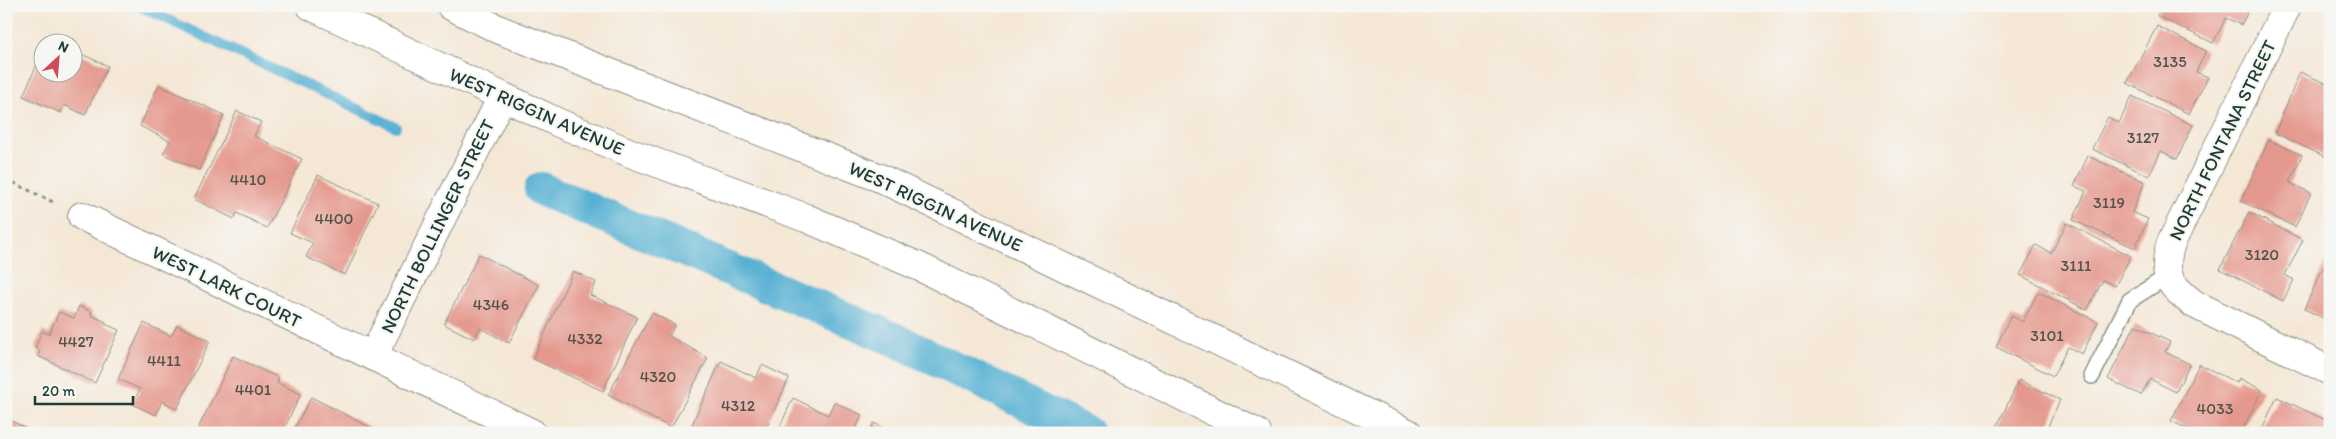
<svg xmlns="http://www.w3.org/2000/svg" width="2336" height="439" viewBox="0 0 2336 439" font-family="Itim,sans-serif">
	<rect width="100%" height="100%" fill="#f6f6f2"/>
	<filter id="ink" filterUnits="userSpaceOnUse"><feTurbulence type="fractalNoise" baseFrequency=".02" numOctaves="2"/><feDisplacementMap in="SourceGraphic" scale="10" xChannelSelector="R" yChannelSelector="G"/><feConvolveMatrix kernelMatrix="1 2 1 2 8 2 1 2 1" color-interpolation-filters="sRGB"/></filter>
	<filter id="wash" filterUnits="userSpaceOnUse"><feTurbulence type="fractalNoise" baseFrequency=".0096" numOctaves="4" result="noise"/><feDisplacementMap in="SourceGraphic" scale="20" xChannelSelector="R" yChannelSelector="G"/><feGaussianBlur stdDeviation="1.12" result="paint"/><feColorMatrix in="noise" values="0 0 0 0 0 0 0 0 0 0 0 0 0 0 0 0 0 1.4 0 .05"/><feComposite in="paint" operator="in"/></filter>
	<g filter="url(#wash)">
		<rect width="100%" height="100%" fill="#f5e7d5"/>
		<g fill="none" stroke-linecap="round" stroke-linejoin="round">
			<path stroke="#56b1d3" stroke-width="10" d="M139,6l257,121"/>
			<path stroke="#56b1d3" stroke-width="34" d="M541,189l357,152 189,92"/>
		</g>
		<g id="blocks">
			<path fill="#e5998e" d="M2162,6h89l-10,19 -15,-7 -13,25 -56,-27z
				M2157,26l49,25 -10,21 12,5 -19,37 -62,-31z
				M72,50l36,16 -23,49 -21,-10 -3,8 -38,-17 19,-43v19h30z
				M2300,72l30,13v74l-55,-26z
				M159,85l65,30 -25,55 -36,-16 7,-13 -30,-15z
				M2132,96l61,29 -16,34 -16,-8 -12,25 -57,-27 16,-32 11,6z
				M237,111l24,11 -7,14 48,23 -35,69 -30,-15 -3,6 -40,-20z
				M2269,140l33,15 -12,28 21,10 -16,34 -54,-26z
				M2088,156l57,26 -13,30 16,7 -13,29 -62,-28 13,-29 -12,-5z
				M318,175l60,28 -33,72 -39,-18 7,-14 -23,-10z
				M2249,212l54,28 -18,35 9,5 -11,21 -63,-32z
				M2067,223l64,33 -16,30 -12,-6 -16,30 -67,-35 16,-30 15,8z
				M2330,253v68l-26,-12z
				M479,254l60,31 -30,58 -29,-15 -6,11 -30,-15z
				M573,271l23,11 -6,13 47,22 -34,74 -70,-32z
				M2038,292l60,30 -16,32 -14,-7 -15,29 -57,-29 15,-31 12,6z
				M79,306l13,6 -1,3 15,7 -1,2 14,6 -24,53 -57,-27 2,-5 -5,-3 7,-17 7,3 10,-22 15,6z
				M652,313l23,12 -6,11 39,22 -37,70 -63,-33z
				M144,323l27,13 6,-11 33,16 -33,68 -15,-8 -6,14 -24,-11 8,-15 -22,-10z
				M2135,325l35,17 -5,10 25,12 -14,28 -26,-13 -9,16 -33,-16z
				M233,356l46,22 -2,5 24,11 -19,39h-86z
				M721,361l35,17 6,-13 27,13 -25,55h-76z
				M2199,364l38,19 2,-5 23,12 -21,43h-14l-8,-4 -1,4h-22l-25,-12z
				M2019,380l41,20 -15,33h-51z
				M311,397l63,32 -1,4h-81z
				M2277,397l53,25v11h-70z
				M793,398l35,17 6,-13 28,13 -8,18h-77z
				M6,418l29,15h-29z
				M874,423l20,10h-25z"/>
		</g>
	</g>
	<g filter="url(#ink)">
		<use href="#blocks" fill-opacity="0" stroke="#8a9284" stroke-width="1"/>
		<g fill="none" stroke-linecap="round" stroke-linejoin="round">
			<defs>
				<path id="lane" d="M2092,376l38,-76 38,-24"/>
				<path id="street" d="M2287,6l-116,237c-10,32 -2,42 23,61l136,67
					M82,216l450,217
					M373,356l129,-259"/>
				<path id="secondary" d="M311,6l248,117 74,31 173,64 114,49 337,166
					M451,6l49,24 380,148 528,255"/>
			</defs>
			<use href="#lane" stroke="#8a9284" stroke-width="18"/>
			<use href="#street" stroke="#8a9284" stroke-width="30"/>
			<use href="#secondary" stroke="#8a9284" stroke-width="30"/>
			<path stroke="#8a9284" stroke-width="3" stroke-dasharray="4 4" stroke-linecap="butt" d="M6,179l49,24"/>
			<use href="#lane" stroke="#fff" stroke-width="15"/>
			<use href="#street" stroke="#fff" stroke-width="28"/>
			<use href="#secondary" stroke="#fff" stroke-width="28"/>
		</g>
	</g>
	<g text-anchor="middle" stroke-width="4.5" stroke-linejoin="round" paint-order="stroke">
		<g font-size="16" fill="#50544a">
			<text x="2170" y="67">3135</text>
			<text x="2143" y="143">3127</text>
			<text x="248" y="185">4410</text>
			<text x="2109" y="208">3119</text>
			<text x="334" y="224">4400</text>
			<text x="2262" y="260">3120</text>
			<text x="2076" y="271">3111</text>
			<text x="491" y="310">4346</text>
			<text x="2047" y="341">3101</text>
			<text x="585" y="344">4332</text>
			<text x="76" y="347">4427</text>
			<text x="164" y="366">4411</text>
			<text x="658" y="382">4320</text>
			<text x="253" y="395">4401</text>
			<text x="738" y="411">4312</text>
			<text x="2215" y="414">4033</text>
		</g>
		<g font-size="19" fill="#1f3d34" stroke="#f6f6f2">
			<text transform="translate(537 111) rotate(24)" y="7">WEST RIGGIN AVENUE</text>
			<text transform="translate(2222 140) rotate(-64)" y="7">NORTH FONTANA STREET</text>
			<text transform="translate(936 206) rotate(25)" y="7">WEST RIGGIN AVENUE</text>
			<text transform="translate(437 226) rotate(-64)" y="7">NORTH BOLLINGER STREET</text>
			<text transform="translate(227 286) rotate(26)" y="7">WEST LARK COURT</text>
		</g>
	</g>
	<rect width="2336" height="439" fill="none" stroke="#f6f6f2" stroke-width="25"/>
	<g transform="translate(58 58) rotate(26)"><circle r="24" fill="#f6f6f2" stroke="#a0aca6"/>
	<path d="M0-4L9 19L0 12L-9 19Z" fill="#d1495b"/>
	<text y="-8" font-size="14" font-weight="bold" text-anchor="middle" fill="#1f3d34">N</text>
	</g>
	<path d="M35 396v8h98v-8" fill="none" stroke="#1f3d34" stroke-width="2.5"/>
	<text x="42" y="396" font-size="15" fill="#1f3d34" stroke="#f6f6f2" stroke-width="4" paint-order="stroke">20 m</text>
</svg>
